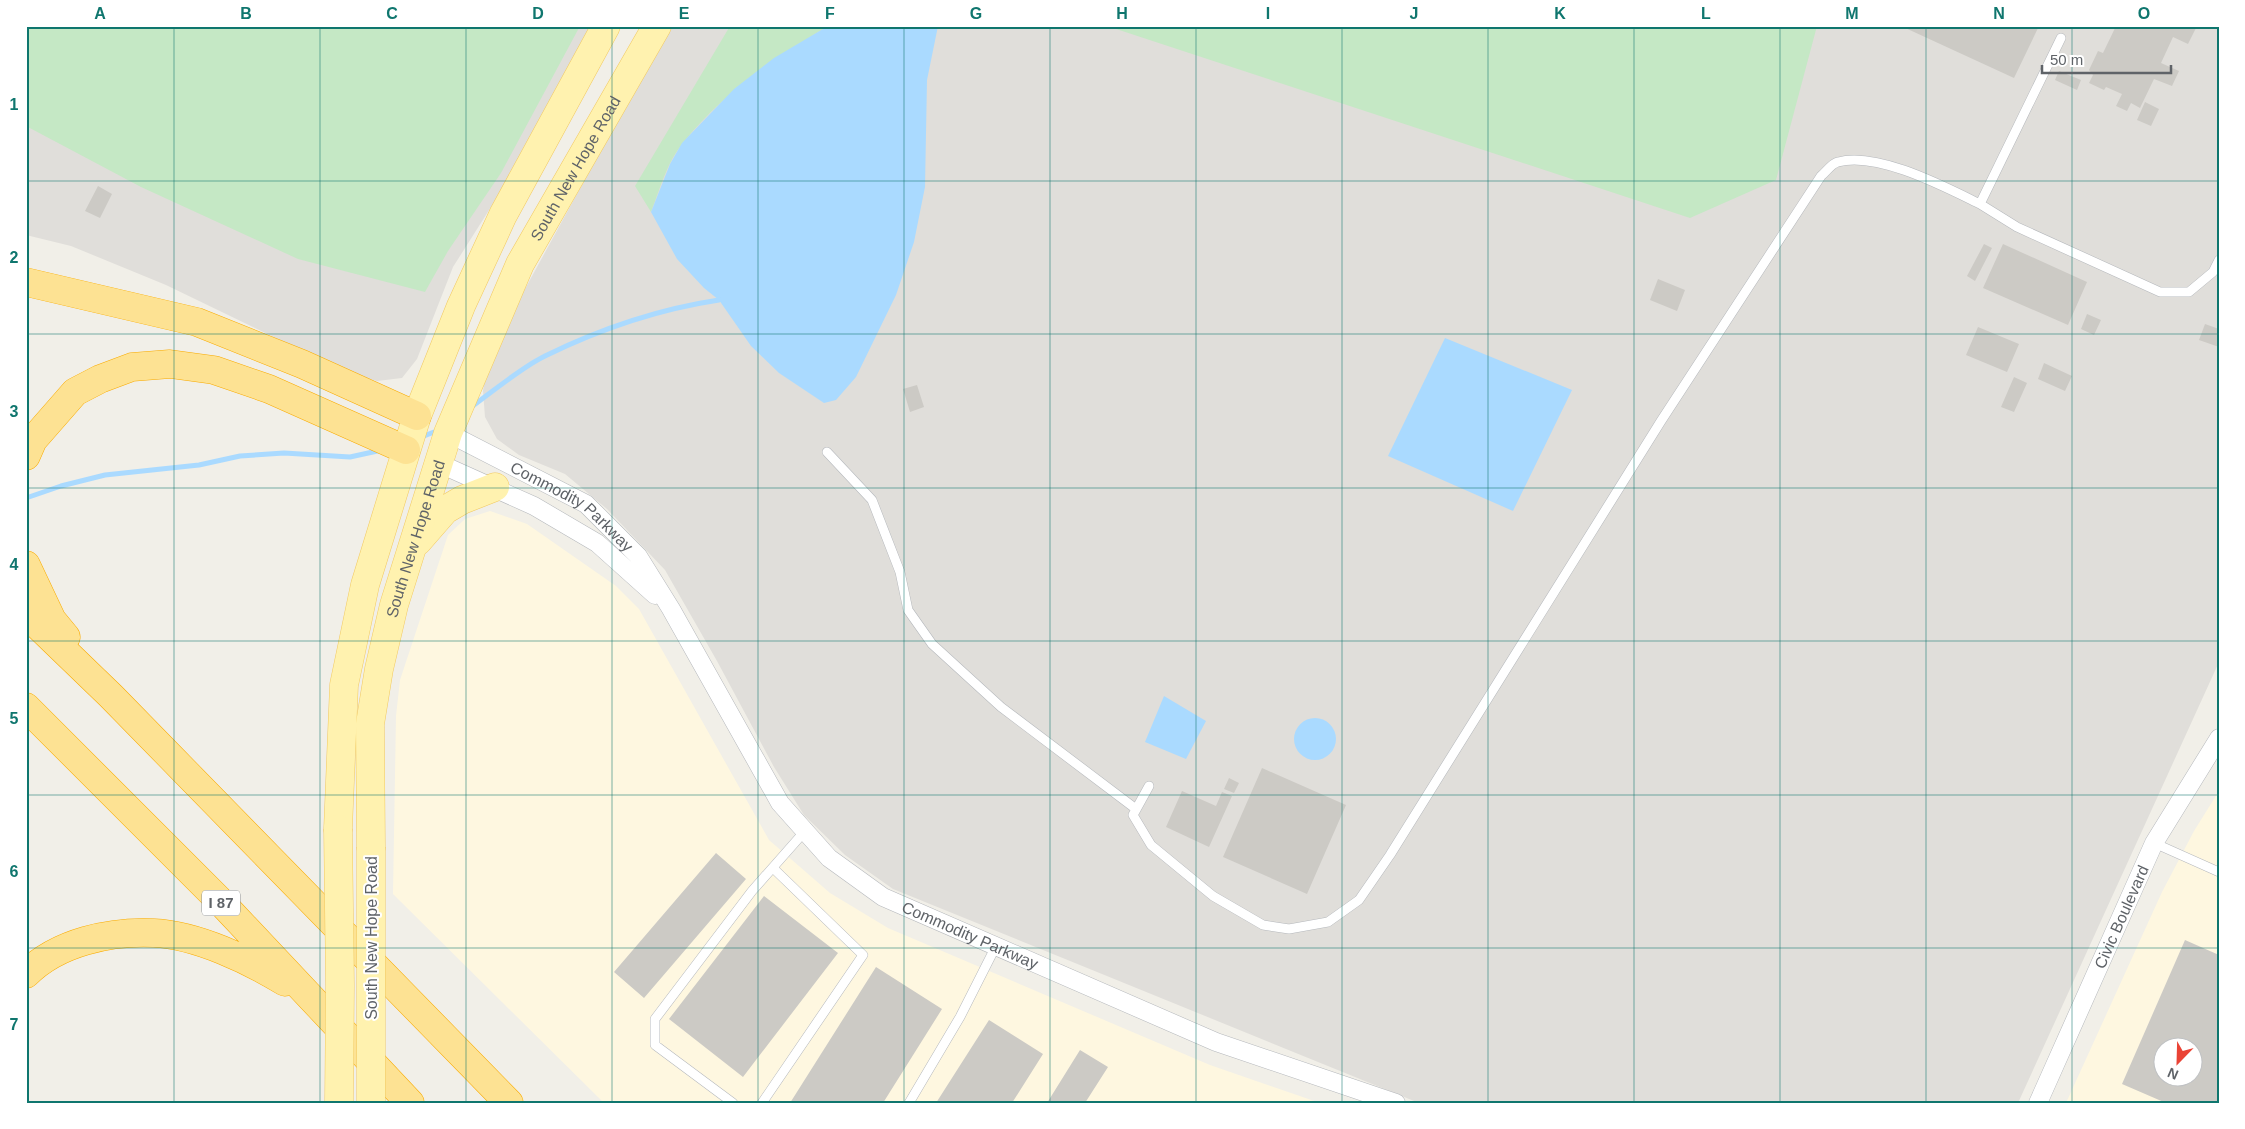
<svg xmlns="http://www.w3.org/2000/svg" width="2245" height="1129" viewBox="0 0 2245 1129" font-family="Arial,sans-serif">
	<rect width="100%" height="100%" fill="#f1efe8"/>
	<path fill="#fef7e0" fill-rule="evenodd" d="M490,511l37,13 89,62 23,23 130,231 61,53 58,35 322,137 110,38h-716l-211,-209 3,-178 4,-36 48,-145 17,-16z
		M2219,791v312h-153l96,-211 32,-61zM2162,1046h30v30h-30z"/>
	<path fill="#e0deda" d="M26,26h567l-95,170 -45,71 -36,92 -15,19 -25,3 -29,-8 -182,-88 -95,-39 -45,-11z
		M669,26h1550v636l-201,441h-599l-526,-214 -48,-34 -41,-40 -30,-48 -57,-106 -52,-91 -58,-61 -42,-35 -46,-19 -22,-16 -12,-22 -2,-26 4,-28 27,-54z"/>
	<path fill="#c5e8c5" d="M26,26h554l-79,147 -53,78 -23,41 -127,-33 -157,-72 -115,-61z
		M730,26h98c-54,33 -105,67 -145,117 -16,19 -23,46 -32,69l-16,-26z
		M1107,26h710l-41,154 -86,38z"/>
	<path fill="#aadaff" d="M828,26h110l-11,54 -2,107 -11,55 -18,53 -40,82 -20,23 -12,3 -45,-30 -28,-27 -32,-46 -15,-12 -27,-29 -26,-47 19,-48 12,-21 52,-54 40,-31z
		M1445,338l127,52 -59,121 -125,-55z
		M1164,696l42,25 -20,38 -41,-17z
		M1294 739a21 21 0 1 1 42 0a21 21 0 1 1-42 0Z"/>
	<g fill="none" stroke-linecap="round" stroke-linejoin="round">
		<path stroke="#aadaff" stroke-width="5" d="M470,408c22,-16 52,-41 75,-52 55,-27 114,-47 174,-56
			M419,438l20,-8
			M26,498l35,-12 44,-11 94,-10 41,-9 44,-3 66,4 32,-7"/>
	</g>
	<path fill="#cccac5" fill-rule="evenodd" d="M1901,26h138l-25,52z
		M2116,26h81l-9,18 -15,-7 -12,26 18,8 -7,15 -18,-7 -14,29 -9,-5 -4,8 -11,-5 6,-12 -16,-7 -2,3 -15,-7 4,-8 -4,-5 9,-19 5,2z
		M2059,71l22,9 -4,10 -22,-10z
		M2145,102l14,7 -8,17 -14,-6z
		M98,186l14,8 -12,24 -15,-7z
		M1984,244l8,4 -17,33 -8,-5z
		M2003,244l84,38 -19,43 -85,-37z
		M1658,279l27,11 -8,21 -27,-11z
		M2087,314l14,6 -7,15 -13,-6z
		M2205,324l14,5v18l-20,-7z
		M1978,327l41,17 -12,28 -41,-17z
		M2044,363l28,13 -7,15 -27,-12z
		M2014,377l13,6 -13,29 -13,-5z
		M917,385l7,22 -14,5 -7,-23z
		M1262,768l84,37 -39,89 -84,-37z
		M1229,778l10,5 -5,10 -10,-4z
		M1182,791l34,15 6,-14 10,4 -23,51 -43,-20z
		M716,853l30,26 -102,119 -30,-26z
		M764,896l74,57 -95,124 -74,-58z
		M2185,940l34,15v148h-53l-44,-19zM2162,1046h30v30h-30z
		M876,967l66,42 -59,94h-93z
		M989,1020l54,34 -31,49h-76z
		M1080,1050l28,17 -23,36h-38z"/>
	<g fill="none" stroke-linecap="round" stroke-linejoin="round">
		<defs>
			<path id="lane" d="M2061,38l-81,166 37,23 143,65h29l24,-20 6,-12
				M827,452l45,48 28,72 8,38 24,34 69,63 135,102
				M1149,786l-16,29 18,30 62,51 50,29 26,4 39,-7 31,-22 31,-45 271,-434 160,-245c5,-4 11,-13 17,-14 39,-11 107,25 142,42
				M2154,843l65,29
				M733,1103l-78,-58v-26l97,-128 53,-60
				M762,1103l101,-148 -90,-87
				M909,1103l51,-86 36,-71"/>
			<g id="street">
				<path id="s1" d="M448,433l138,71 52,52 33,53 109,194 49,55 54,39 333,145 180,61"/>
				<path d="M438,463l96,43 63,37 58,52"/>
				<path id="s2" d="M2038,1103l116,-260 65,-105"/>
			</g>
			<g id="primary">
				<path d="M418,541l27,-31 17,-10 33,-13"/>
				<path d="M338,829l6,-144 21,-100 52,-169 44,-110 42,-91 103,-189"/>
				<path id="s3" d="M371,847l-1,-123 9,-55 15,-64 54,-172 72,-169 137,-238"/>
			</g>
			<path id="highway" d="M26,282l171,40 105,42 115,52
				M26,456l7,-16 42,-48 25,-13 32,-12 38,-3 44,6 55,19 137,61
				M26,565l26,55 14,17
				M26,614l85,82 398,407
				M26,707l192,192 192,204
				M26,974c32,-32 84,-43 128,-41 43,2 95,27 131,49"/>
		</defs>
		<use href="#lane" stroke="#b5b8bc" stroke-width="10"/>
		<use href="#street" stroke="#b5b8bc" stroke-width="19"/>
		<use href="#primary" stroke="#f2c960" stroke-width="29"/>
		<use href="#highway" stroke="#f9ab00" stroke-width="29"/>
		<use href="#lane" stroke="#fff" stroke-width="9"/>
		<use href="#street" stroke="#fff" stroke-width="18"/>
		<use href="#primary" stroke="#fff2af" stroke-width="28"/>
		<use href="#highway" stroke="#fde293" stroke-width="28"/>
		<defs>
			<path id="primary-bridge" d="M338,829l2,157 -1,117
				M371,1103v-256"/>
		</defs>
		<use href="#primary-bridge" stroke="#f2c960" stroke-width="29" stroke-linecap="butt"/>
		<use href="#primary-bridge" stroke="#fff2af" stroke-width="28"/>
	</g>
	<path fill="none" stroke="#0f766e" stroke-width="1" stroke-opacity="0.55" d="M174,26v1077M320,26v1077M466,26v1077M612,26v1077M758,26v1077M904,26v1077M1050,26v1077M1196,26v1077M1342,26v1077M1488,26v1077M1634,26v1077M1780,26v1077M1926,26v1077M2072,26v1077M26,181h2193M26,334h2193M26,488h2193M26,641h2193M26,795h2193M26,948h2193"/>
	<g text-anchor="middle" stroke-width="4" stroke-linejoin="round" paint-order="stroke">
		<rect fill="#fff" stroke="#8f9295" stroke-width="1" x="202" y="890.5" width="38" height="25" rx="4"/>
		<g font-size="15" font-weight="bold" fill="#5f6368">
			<text x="221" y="908">I 87</text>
		</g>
		<g font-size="16" fill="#5f6368" stroke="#fff">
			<text dy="6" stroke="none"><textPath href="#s3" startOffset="719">South New Hope Road</textPath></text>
			<text dy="6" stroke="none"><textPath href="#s1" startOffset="145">Commodity Parkway</textPath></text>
			<text dy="6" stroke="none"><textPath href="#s3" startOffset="314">South New Hope Road</textPath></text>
			<text dy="6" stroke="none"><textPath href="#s2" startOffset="204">Civic Boulevard</textPath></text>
			<text dy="6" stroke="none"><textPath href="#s1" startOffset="749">Commodity Parkway</textPath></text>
			<text transform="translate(371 938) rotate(-90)" y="6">South New Hope Road</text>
		</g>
	</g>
	<rect width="2245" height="1129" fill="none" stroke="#ffffff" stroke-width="55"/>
	<g transform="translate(2178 1062) rotate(203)"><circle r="24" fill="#ffffff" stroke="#bfc1c3"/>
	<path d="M0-4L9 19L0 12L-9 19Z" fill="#ea4335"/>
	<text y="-8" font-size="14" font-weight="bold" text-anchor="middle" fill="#5f6368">N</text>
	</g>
	<path d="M2042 65v8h129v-8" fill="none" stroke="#5f6368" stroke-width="2.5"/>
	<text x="2050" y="65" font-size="15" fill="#5f6368" stroke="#ffffff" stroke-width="4" paint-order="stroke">50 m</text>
	<rect x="28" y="28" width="2190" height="1074" fill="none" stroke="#0f766e" stroke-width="2"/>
	<g font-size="16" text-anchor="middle" font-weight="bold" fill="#0f766e">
		<text x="100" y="19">A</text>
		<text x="246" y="19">B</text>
		<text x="392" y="19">C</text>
		<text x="538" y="19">D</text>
		<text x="684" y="19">E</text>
		<text x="830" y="19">F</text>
		<text x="976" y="19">G</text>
		<text x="1122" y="19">H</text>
		<text x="1268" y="19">I</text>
		<text x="1414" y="19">J</text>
		<text x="1560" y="19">K</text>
		<text x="1706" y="19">L</text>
		<text x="1852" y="19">M</text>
		<text x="1999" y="19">N</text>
		<text x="2144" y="19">O</text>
		<text x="14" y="110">1</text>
		<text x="14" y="263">2</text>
		<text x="14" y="417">3</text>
		<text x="14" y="570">4</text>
		<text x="14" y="724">5</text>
		<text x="14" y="877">6</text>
		<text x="14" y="1030">7</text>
	</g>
</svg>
